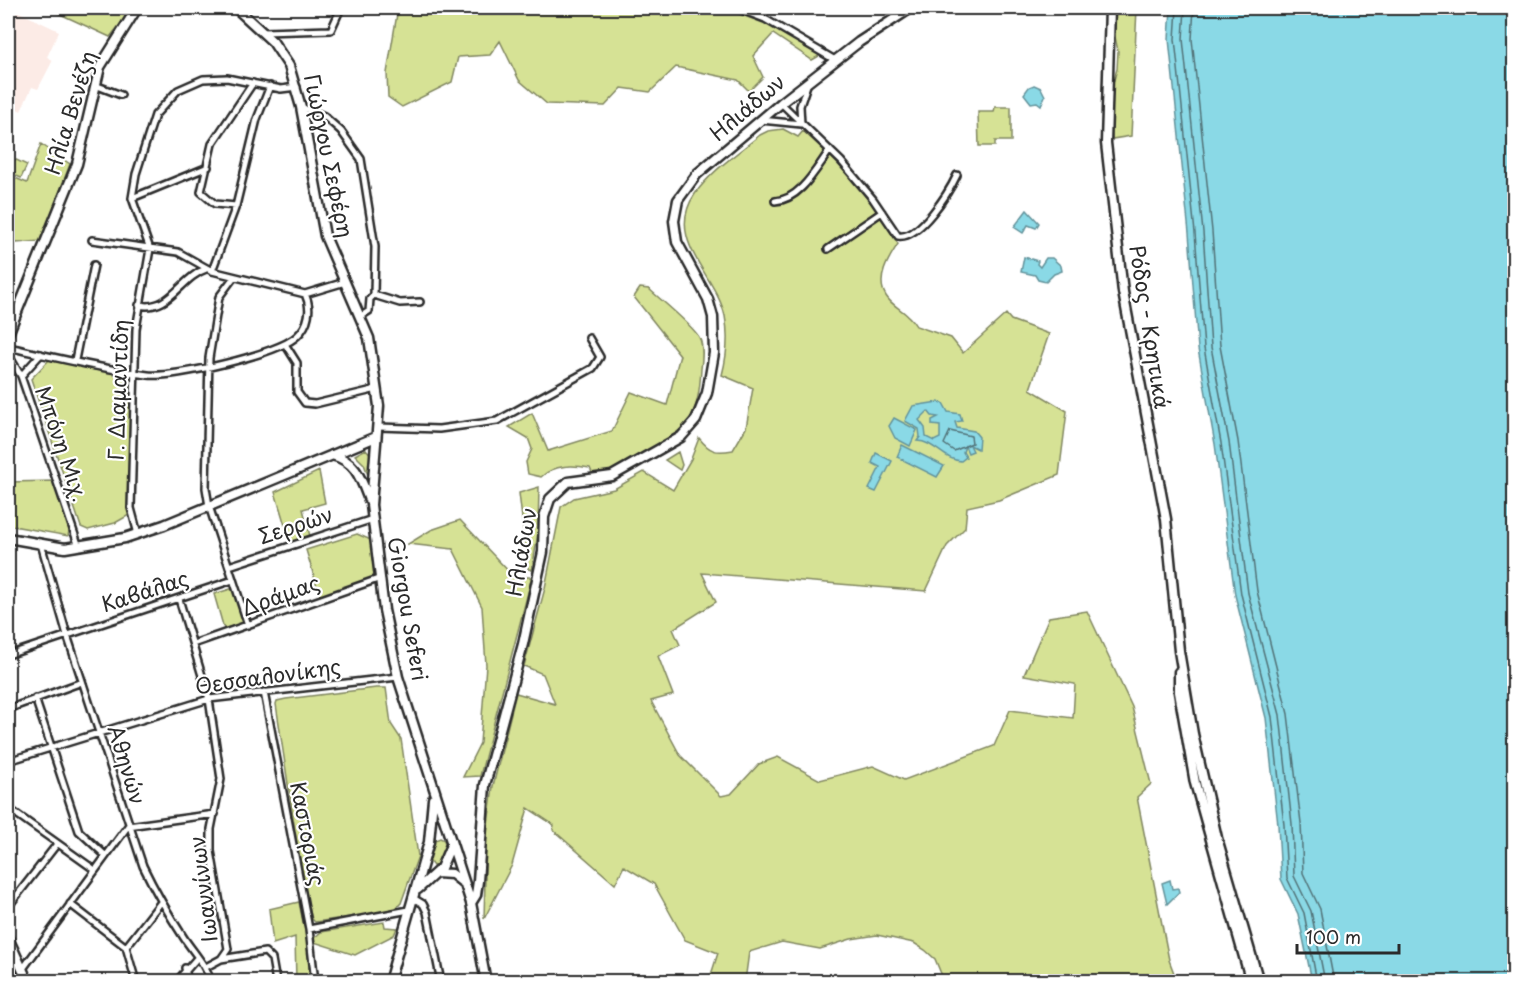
<svg xmlns="http://www.w3.org/2000/svg" width="1522" height="989" viewBox="0 0 1522 989" font-family="'Playpen Sans',sans-serif">
	<rect width="100%" height="100%" fill="#fff"/>
	<filter id="ink" filterUnits="userSpaceOnUse"><feTurbulence type="fractalNoise" baseFrequency=".0167" numOctaves="2"/><feDisplacementMap in="SourceGraphic" scale="12" xChannelSelector="R" yChannelSelector="G"/><feConvolveMatrix kernelMatrix="1 2 1 2 8 2 1 2 1" color-interpolation-filters="sRGB"/></filter>
	<g filter="url(#ink)">
		<path fill="#fcebe6" d="M17,11l42,20 -12,26 6,3 -15,29 -6,-2 -11,24 -13,-7v-73z"/>
		<path fill="#d6e295" stroke="#808660" stroke-width="1.5" d="M47,8h86l-23,29z
			M398,8h330l34,11 64,33 -14,8 -39,-26 -20,22 10,21 -14,14 -11,-11 -62,-13 -26,25 -28,-4 -17,18 -58,-2 -28,-24 -19,-39 -10,14 -32,2 -6,25 -50,25 -14,-10 -1,-24z
			M1116,8h21l-6,128 -19,3v-52l5,-18 1,-18 -4,-19z
			M995,107h16v34h-16v5h-16l-1,-34h16z
			M783,129l15,8 5,-6c38,33 70,69 95,113 -9,14 -23,35 -12,52 7,12 21,14 30,30l35,12 12,15 43,-39 5,6 38,14 -19,55 37,22 -8,64 -60,25 -32,7 -2,21 -18,18 -21,45 -224,-18 14,29 -43,27 7,16 -22,11 15,39 -22,6 29,54 41,41 10,-2 28,-30 19,-7 42,23 53,-14 31,14 90,-34 16,-36 63,8 2,-34 -51,-9 25,-58 38,-6 45,96 19,77 -14,13 32,163 8,21h-223l-12,-5 -7,-17 -10,-9 -11,-7 -37,-8 -26,4 -31,10 -38,-7 -33,10 -4,29h-36l9,-28 -33,-13 -31,-56 -30,-18 -9,18 -62,-54 1,-5 -26,-17 -16,57 -28,54 2,-79 7,-54 23,-93 39,11 -12,-30 -19,-8 21,-78 16,-81 13,-9 40,-9 30,-17 29,18 18,-31 8,-21c11,14 17,15 34,12l13,-22 7,-40 -31,-13c5,-19 7,-39 3,-59 -9,-41 -61,-77 -30,-122 16,-23 43,-41 65,-59l8,-4z
			M41,144l29,20 -29,77 -25,2 -8,-6v-62l19,8z
			M8,156l19,9 -6,13 -13,-6z
			M640,288l9,1c12,11 43,36 50,48 5,9 3,23 2,32 -3,58 -17,60 -63,86 -20,11 -21,17 -45,20l-3,-7c-17,-3 -35,-4 -49,9l-13,-3 -2,-12 6,-13 -4,-11 -19,-11 23,-14 16,38 64,-20 19,-39 36,13 13,-50 -46,-58z
			M49,360l84,18 -4,137 -14,8 -27,7 -7,-3 -50,-148z
			M366,449l6,7 -3,22 -5,-14 -9,-9z
			M678,452l4,13 -2,5 -15,-10z
			M319,471l6,32 -22,6 7,27 -20,6 -15,-50z
			M54,481l16,45 -2,10 -60,-11v-43z
			M539,487l-1,46 -6,37 -4,-1 -9,-76z
			M460,520l54,57h18l-52,199 -17,1 17,-34 6,-78 -4,-58 -29,-58 -45,-5 23,-14z
			M357,534l14,6 5,37 -56,19 -14,-46z
			M234,588l11,34 -21,7 -10,-35z
			M376,688h10l5,36 10,15 17,117 -17,47 -8,8 -78,11 -3,-3 -9,-35 -27,-180 1,-3 9,-2z
			M440,838l4,2 2,7 -8,17 -5,2 -5,-7 5,-18z
			M299,902l10,50v29h-13l-1,-44 -22,7 -4,-35z
			M384,922l1,5 12,1 -3,7 -39,20 -41,-13v-4l7,-6z"/>
		<path fill="#8ad9e6" stroke="#64939b" stroke-width="1.5" fill-rule="evenodd" d="M1171,8h343v973h-202l-14,-67 -17,-35 -3,-54 -12,-107 -31,-123 -20,-151 -17,-95 -9,-116 -20,-194z
			M1034,85l7,3 4,8 -4,9 -4,-3 -6,1 -7,-9 5,-7z
			M1027,210l12,13 -3,5 -8,-3 -5,8 -9,-6z
			M1024,257l14,4 -1,3 3,3 6,-9h6l9,8 1,5 -8,3 -8,8 -8,-2 -3,-5 -14,-3z
			M938,402l5,1 5,9 12,2 2,7 -7,1 2,6 17,3 5,6 -1,12 -8,-4 3,6 -5,2 -3,-7 -2,6 3,5 -5,4c-16,0 -27,-20 -44,-20l3,-4 -1,-8 -14,-8 8,-15zM928,411l4,5 6,1 -6,3v5l8,1v12l-6,3 -8,-4 -1,-9 -6,-8z
			M894,418l23,12 -7,16 -15,-8 -6,-12z
			M902,445l42,21 -7,11 -40,-20z
			M876,453l16,8 -16,31 -7,-3 11,-22 -8,-4z
			M1170,880l2,9 6,-1 1,4 -12,12 -5,-21z"/>
		<g fill="none" stroke-linecap="round" stroke-linejoin="round">
			<path stroke="#517176" stroke-width="1.5" d="M1177,8l-2,31 20,194 9,115 17,95 20,151 31,123 12,108 3,53 17,35 13,69
				M1185,8l-2,31 20,193 8,115 18,95 19,151 32,122 12,109 2,52 17,35 14,71
				M1194,8l-2,31 20,192 8,115 18,95 19,150 31,123 13,109 2,50 17,36 14,73
				M950,431l21,5 1,7 -18,8 -10,-7z"/>
			<defs>
				<path id="street" d="M736,8l29,11 70,41
					M263,32l68,-2 10,-22
					M95,85l26,10
					M781,103l60,58 32,38 25,37c21,4 51,-44 59,-61
					M301,107l23,9 17,15 20,28 14,88 -1,48
					M761,120l40,4
					M801,124l-1,-18 7,-21
					M132,198l76,-31
					M775,201c25,-1 41,-32 55,-51
					M236,206l-21,-2 -14,-12 11,-48 41,-61
					M92,240l86,12 34,19 93,23 40,-12
					M828,249l54,-37
					M212,271l24,-65 21,-87 13,-33
					M234,277l-15,20 -10,61 -3,130 3,18 39,119
					M139,305c31,7 42,-28 67,-36
					M361,316l8,-5 1,-12 4,-4 26,8 20,-1
					M285,344l12,19v29l8,11 10,1 62,-15
					M8,347c45,10 93,22 140,28 26,3 131,-21 149,-39 12,-11 15,-28 8,-42
					M8,354l13,22 58,171
					M75,360l19,-95
					M21,376l20,-22
					M378,427l61,2 58,-8 96,-53 7,-11 -11,-19
					M138,534l-7,-26 5,-179 14,-80 -18,-51 4,-24 19,-59 23,-25 25,-11 24,-1 54,11 16,-2
					M41,544l26,91 76,231c12,25 26,49 41,72 10,15 22,27 27,44
					M229,566l144,-47
					M179,599l30,100 12,80 -10,50v22l17,98 -7,10 -15,8
					M193,644l188,-66
					M8,655l225,-75
					M264,692l45,237 6,53
					M35,698l44,133 27,25
					M8,709l74,-27
					M8,761l201,-62 189,-22
					M8,808l87,62
					M413,898l10,6 4,8 14,70
					M70,904l56,43 10,35
					M8,907l49,-63
					M309,929l100,-19
					M126,947l35,-45
					M221,959l44,-7 7,7 4,23
					M185,968l3,14
					M22,970l106,-144 87,-12
					M176,982l21,-24"/>
				<path id="secondary" d="M236,8l37,34 16,24 12,41 24,129 44,102 10,68 -8,99 13,105 14,67 73,226 15,79
					M1110,8l-4,135 17,149 43,227 13,132 14,83 24,104 42,144
					M8,334l69,-170 23,-97 37,-59
					M332,455c24,6 29,24 37,45
					M8,538l57,10 60,-10 39,-13 212,-88
					M1179,672v20l16,91 56,199
					M436,873l16,1 10,8
					M418,889l23,-21 10,-23
					M471,903l5,-8 2,-14 7,-96 38,-141 20,-92 1,-35 6,-18 18,-17 44,-6 69,-39 15,-17 11,-27 7,-40 -1,-36 -5,-18 -31,-57 -3,-21 4,-21 19,-26 84,-71 78,-61 52,-34
					M8,938l20,44
					M389,982l40,-140 4,-43"/>
			</defs>
			<use href="#street" stroke="#2b2b2b" stroke-width="10"/>
			<use href="#secondary" stroke="#2b2b2b" stroke-width="13"/>
			<use href="#street" stroke="#fff" stroke-width="5"/>
			<use href="#secondary" stroke="#fff" stroke-width="8"/>
		</g>
	</g>
	<g text-anchor="middle" stroke-width="4.5" stroke-linejoin="round" paint-order="stroke">
		<g font-size="21" fill="#2b2b2b" stroke="#fff">
			<text transform="translate(748 108) rotate(-40)" y="7">Ηλιάδων</text>
			<text transform="translate(71 113) rotate(-73)" y="7">Ηλία Βενέζη</text>
			<text transform="translate(328 156) rotate(78)" y="7">Γιώργου Σεφέρη</text>
			<text transform="translate(1149 327) rotate(81)" y="7">Ρόδος - Κρητικά</text>
			<text transform="translate(119 390) rotate(-88)" y="7">Γ. Διαμαντίδη</text>
			<text transform="translate(61 444) rotate(71)" y="7">Μπόνη Μιχ.</text>
			<text transform="translate(296 526) rotate(-18)" y="7">Σερρών</text>
			<text transform="translate(522 552) rotate(-80)" y="7">Ηλιάδων</text>
			<text transform="translate(145 592) rotate(-18)" y="7">Καβάλας</text>
			<text transform="translate(281 596) rotate(-20)" y="7">Δράμας</text>
			<text transform="translate(407 609) rotate(80)" y="7">Giorgou Seferi</text>
			<text transform="translate(268 677) rotate(-8)" y="7">Θεσσαλονίκης</text>
			<text transform="translate(126 765) rotate(73)" y="7">Αθηνών</text>
			<text transform="translate(307 834) rotate(79)" y="7">Καστοριάς</text>
			<text transform="translate(204 889) rotate(-97)" y="7">Ιωαννίνων</text>
		</g>
	</g>
	<rect width="1522" height="989" fill="none" stroke="#fff" stroke-width="30"/>
	<rect x="15" y="15" width="1492" height="959" fill="none" stroke="#2b2b2b" stroke-width="2" filter="url(#ink)"/>
	<path d="M1297 944v9h102v-9" fill="none" stroke="#2b2b2b" stroke-width="3"/>
	<text x="1306" y="944" font-size="18" fill="#2b2b2b" stroke="#ffffff" stroke-width="4.5" paint-order="stroke">100 m</text>
</svg>
